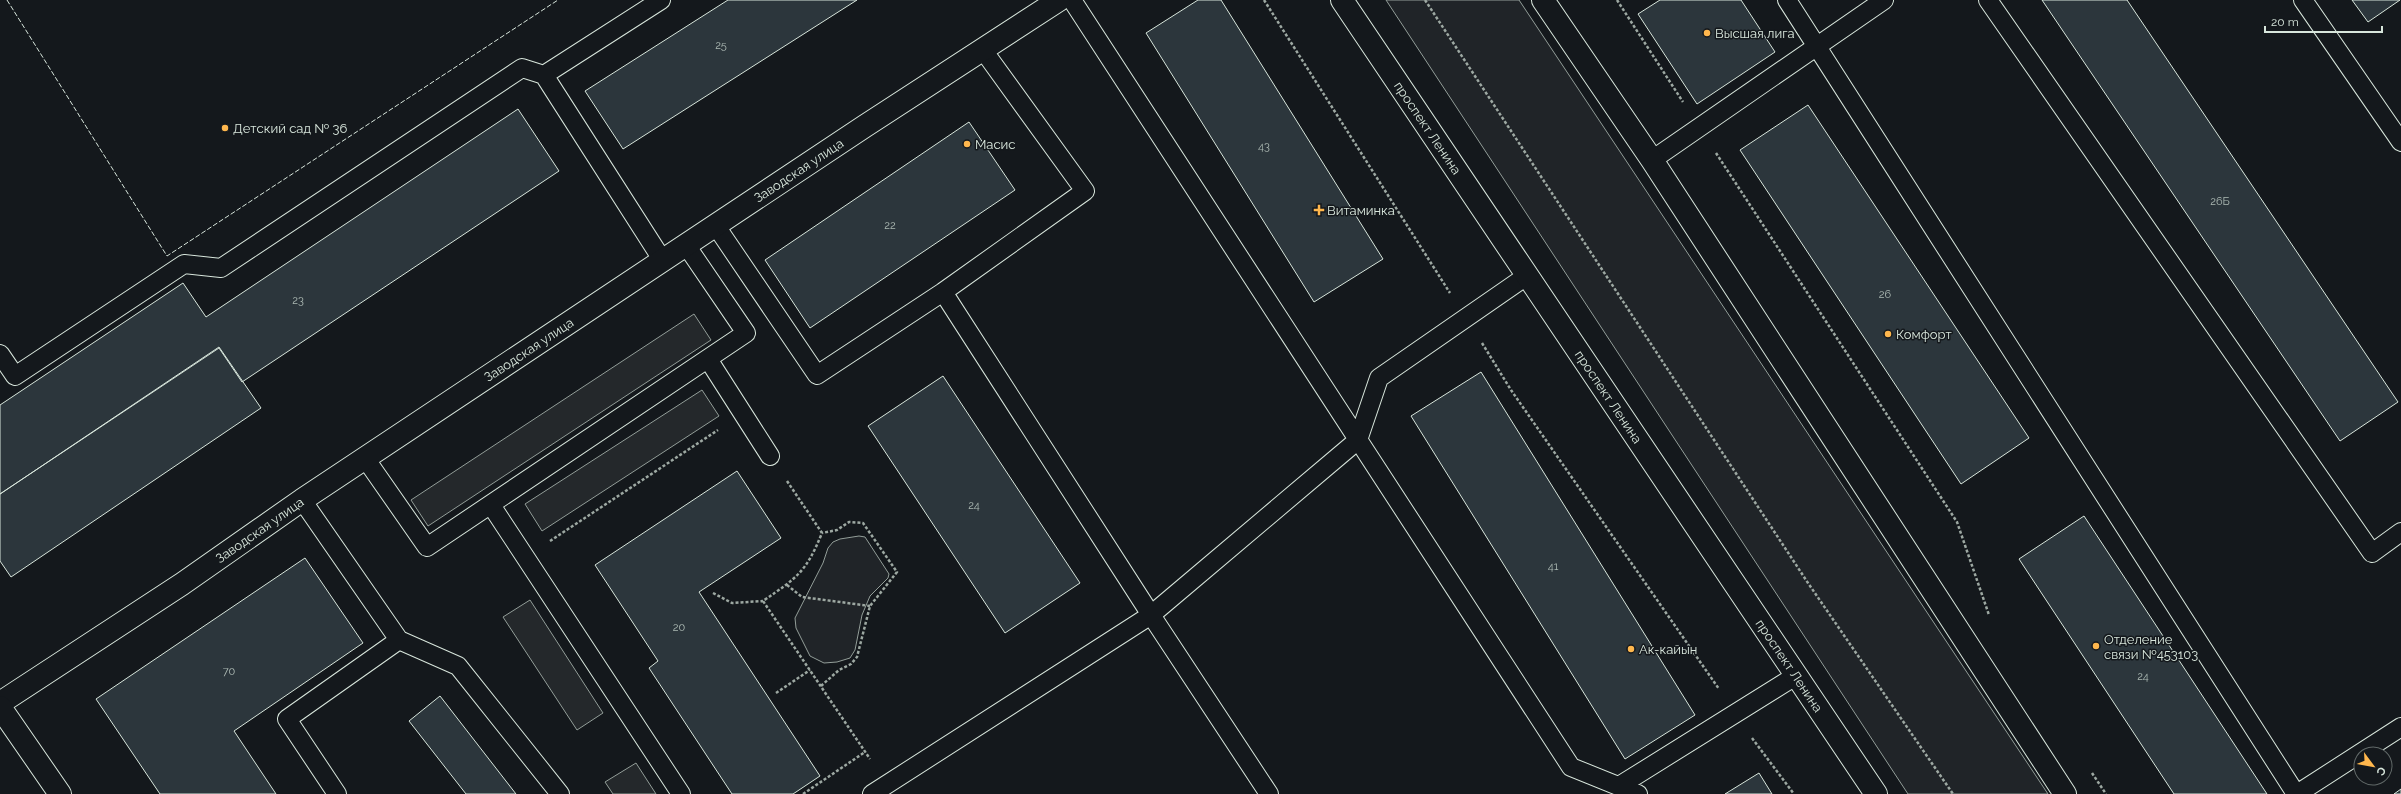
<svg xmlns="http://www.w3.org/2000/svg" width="2401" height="794" viewBox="0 0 2401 794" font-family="Raleway,sans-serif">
	<rect width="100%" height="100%" fill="#14181c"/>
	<path fill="#202428" stroke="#939e99" d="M1386,0h133l529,794h-140z
		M859,536l6,1 24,37 -1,4 -18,18 -8,19 -7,35 -5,8 -13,4 -13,1 -14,-7 -14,-28 -1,-10 28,-55 5,-15 5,-6 7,-3z"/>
	<path fill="#24282b" stroke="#939e99" d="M694,314l17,26 -283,186 -17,-26z
		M702,390l17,26 -177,115 -17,-27z
		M530,600l73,113 -26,17 -74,-113z
		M636,763l20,31h-43l-8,-12z"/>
	<path fill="#2c363c" stroke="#d8e6dc" d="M728,0h129l-234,149 -38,-58z
		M1198,0h23l162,259 -69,43 -168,-269z
		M1660,0h81l34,52 -78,52 -59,-90z
		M2042,0h85l271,402 -58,39z
		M2352,0h48l-32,22z
		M1808,105l221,333 -68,46 -221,-334z
		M518,109l41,62 -317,211 -23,-34 -219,146v-89l183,-122 23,34z
		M969,122l46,68 -205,138 -45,-68z
		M219,347l42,61 -250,169 -11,-16v-67z
		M1481,372l214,343 -70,44 -214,-343z
		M943,376l137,207 -75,50 -137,-207z
		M737,471l44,67 -82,54 121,184 -27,18h-61l-83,-126 9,-7 -63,-96z
		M2084,516l183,278h-93l-155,-235z
		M305,558l58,85 -129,88 42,63h-116l-64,-95z
		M440,696l76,98h-50l-57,-73z
		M1759,773l13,21h-47z
		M2401,789v5h-7z"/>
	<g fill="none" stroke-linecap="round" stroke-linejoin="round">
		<defs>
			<path id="service" d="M1072,0l499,767 67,27
				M1787,0l509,794
				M1988,0l384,553 29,-21
				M2303,0l98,142
				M544,75l119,186
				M1652,160l232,-160
				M716,226l101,149 126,-83 142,-101 -102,-141
				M0,354l15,22 169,-112 37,4 301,-200 22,7 117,-75
				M708,359l62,97
				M365,458l62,89 319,-214 -60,-88
				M302,500l97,140 59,26 102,128
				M491,505l190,289
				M1619,786l178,-111
				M337,794l-50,-75 112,-79
				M872,794l279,-179 -208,-323
				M1269,794l-118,-179 207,-175 21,-62 149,-103
				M2297,794l104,-67"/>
			<g id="minor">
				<path id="s1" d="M0,703l182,-119 120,-84 563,-374 194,-126"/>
				<path d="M0,707l60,87"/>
			</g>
			<g id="primary">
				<path id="s2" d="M1342,0l534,794"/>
				<path d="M1543,0l109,160 413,634"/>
			</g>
		</defs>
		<use href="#service" stroke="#d8e6dc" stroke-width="20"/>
		<use href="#minor" stroke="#d8e6dc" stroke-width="24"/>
		<use href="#primary" stroke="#d8e6dc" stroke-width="24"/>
		<path stroke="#9da8a2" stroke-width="2.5" stroke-dasharray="3 2" stroke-linecap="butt" d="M1264,0l186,293
			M1425,0l383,583 145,211
			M1617,0l66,102
			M1716,153l241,369 32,93
			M1482,343l29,47 208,299
			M787,481l35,52c-16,39 -24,44 -59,68l107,158
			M550,541l168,-111
			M787,585l15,12 68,9
			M713,593l19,10 31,-2
			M821,686l18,-16 12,-6 6,-7 13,-51 27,-34 -34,-49 -14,-1 -12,8 -15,3
			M776,693l34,-23
			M1752,738l42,56
			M2092,773l14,21
			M803,794l62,-42"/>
		<use href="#service" stroke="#14181c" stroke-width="18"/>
		<use href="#minor" stroke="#14181c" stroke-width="22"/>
		<use href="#primary" stroke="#14181c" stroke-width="22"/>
		<path stroke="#d8e6dc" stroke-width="1" stroke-dasharray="5 2" stroke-linecap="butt" d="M7,0l160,256 391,-256"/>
	</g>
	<g fill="#ffb74d" stroke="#14181c" stroke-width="1.5">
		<circle cx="1707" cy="33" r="4"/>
		<circle cx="225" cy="128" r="4"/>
		<circle cx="967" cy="144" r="4"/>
		<path d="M1317 204h4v4h4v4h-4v4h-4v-4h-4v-4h4z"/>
		<circle cx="1888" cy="334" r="4"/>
		<circle cx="2096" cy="646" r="4"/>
		<circle cx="1631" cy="649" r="4"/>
	</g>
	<g text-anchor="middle" stroke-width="3" stroke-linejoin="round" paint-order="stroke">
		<g font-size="11" fill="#adbab4">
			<text x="721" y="49">25</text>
			<text x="1264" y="150">43</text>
			<text x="2220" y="205">26Б</text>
			<text x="890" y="229">22</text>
			<text x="1885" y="298">26</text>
			<text x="298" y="304">23</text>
			<text x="974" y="509">24</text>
			<text x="1553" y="570">41</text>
			<text x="679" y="631">20</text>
			<text x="229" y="675">70</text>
			<text x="2143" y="680">24</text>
		</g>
		<g font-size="13" fill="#d8e6dc" stroke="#14181c" text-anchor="start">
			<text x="1715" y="38">Высшая лига</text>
			<text x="233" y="133">Детский сад № 36</text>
			<text x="975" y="149">Масис</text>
			<text x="1327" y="215">Витаминка</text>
			<text x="1896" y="339">Комфорт</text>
			<text x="2104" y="644">Отделение<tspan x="2104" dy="15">связи №453103</tspan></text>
			<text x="1639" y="654">Ак-кайын</text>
		</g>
		<g font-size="13" fill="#d8e6dc" stroke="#14181c">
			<text dy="5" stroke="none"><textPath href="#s2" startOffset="154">проспект Ленина</textPath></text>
			<text dy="5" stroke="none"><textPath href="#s1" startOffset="960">Заводская улица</textPath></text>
			<text dy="5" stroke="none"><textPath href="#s1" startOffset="636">Заводская улица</textPath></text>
			<text dy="5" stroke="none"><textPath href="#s2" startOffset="478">проспект Ленина</textPath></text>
			<text dy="5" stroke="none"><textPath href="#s1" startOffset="312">Заводская улица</textPath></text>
			<text dy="5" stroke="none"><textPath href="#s2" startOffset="802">проспект Ленина</textPath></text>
		</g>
	</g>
	<g transform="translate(2373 766) rotate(122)"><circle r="19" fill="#14181c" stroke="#626a69"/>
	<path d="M0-3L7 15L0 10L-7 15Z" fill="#ffb74d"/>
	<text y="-6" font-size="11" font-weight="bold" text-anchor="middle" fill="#d8e6dc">С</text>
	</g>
	<path d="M2265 26v6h117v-6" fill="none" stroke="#d8e6dc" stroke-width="2"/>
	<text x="2271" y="26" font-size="12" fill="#d8e6dc" stroke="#14181c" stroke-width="3" paint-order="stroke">20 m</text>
</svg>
